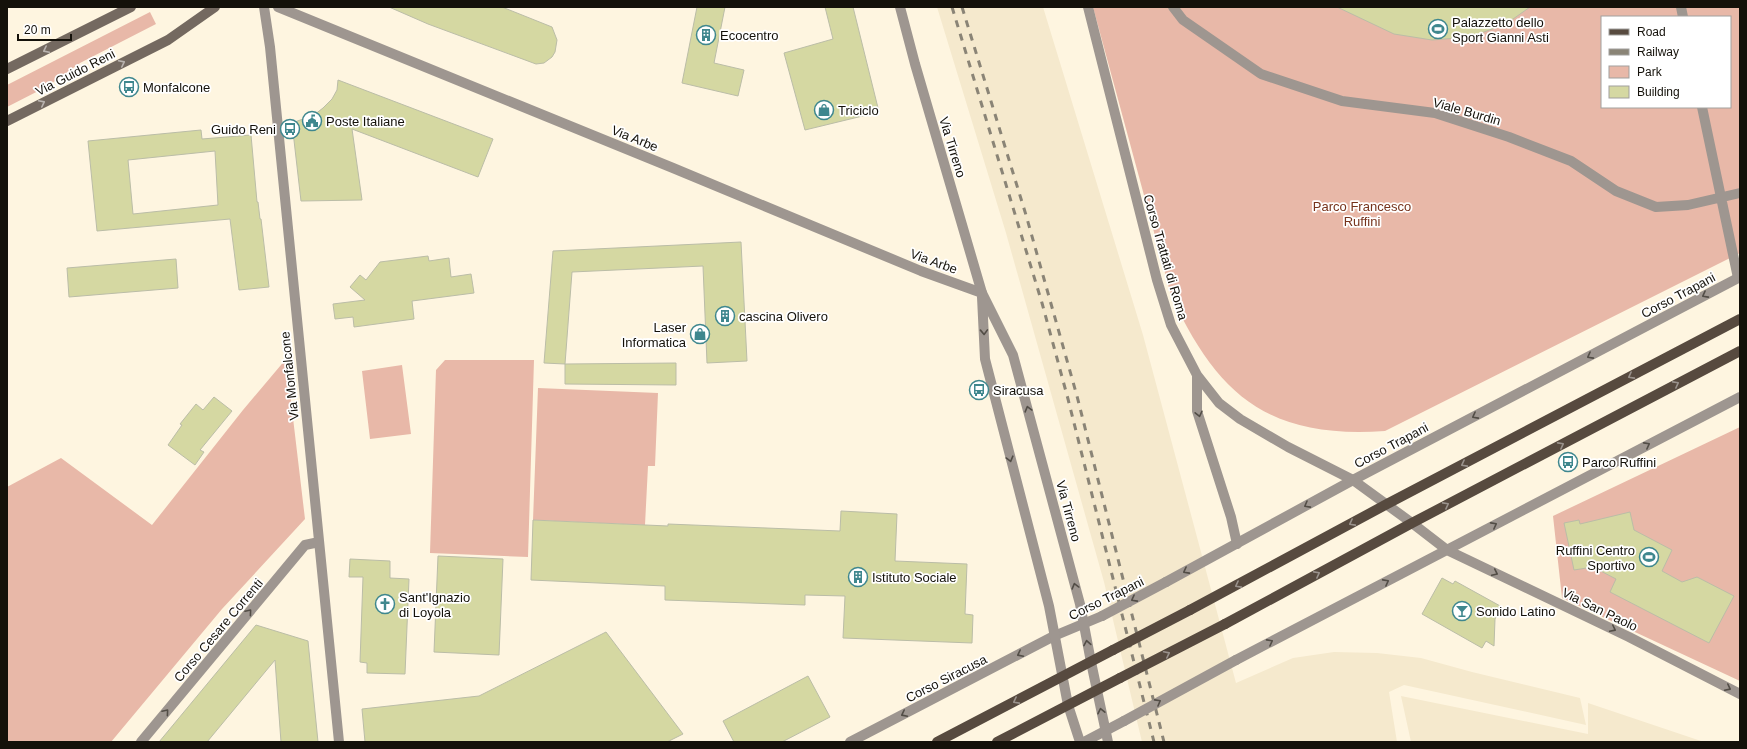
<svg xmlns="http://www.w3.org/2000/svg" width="1747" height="749" viewBox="0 0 1747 749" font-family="Helvetica,sans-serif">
	<rect width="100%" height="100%" fill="#fef5e0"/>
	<path fill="#f5e9cd" d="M937,7h106l100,328 93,348 57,-25 41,-6 43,1 44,5 51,14 108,26 6,27 -182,-40 -15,7 8,50h-255l-38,-160 -98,-349z
		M1401,696l187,38v-31l116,39h-293z"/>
	<path fill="#e8b8a8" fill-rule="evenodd" d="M1093,7h647v246l-355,178c-115,8 -167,-34 -214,-136zM1602,17h128v90h-128z
		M150,12l6,12 -76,39 -32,23 -41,21v-22z
		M286,359l19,160 -83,90 -111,133h-104v-255l54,-29 91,67 91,-115z
		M445,360h89l-6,197 -98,-4 6,-183z
		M402,365l9,69 -41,5 -8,-68z
		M538,388l120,5 -3,73h-7l-3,59 -112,-5z
		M1740,427v254l-178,-83 -9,-82z"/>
	<path fill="#d5d8a2" stroke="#bbbda7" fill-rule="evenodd" d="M389,7h113l50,20 5,13 -2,12 -3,5 -8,6 -8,1 -108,-40z
		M697,7h28l-11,56 30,7 -6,26 -56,-13z
		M825,7h28l26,105 -74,18 -21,-77 49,-14z
		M1337,7h193l-24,17 -36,13 -38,3 -38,-6z
		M338,80l155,59 -15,38 -126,-48 10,71 -61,1 -9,-78 22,-8 9,-7 9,-9 5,-9z
		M201,130l1,9 49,-4 6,67h1l2,17h1l8,68 -30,3 -9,-71 -133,12 -9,-90zM215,151l3,54 -85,9 -5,-54z
		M741,242l6,119 -40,2 -4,-97 -131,6 -7,92 -21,-1 9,-112z
		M428,256l1,5 20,-3 2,19 20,-3 3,19 -62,8 2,18 -60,8 -1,-10 -18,2 -2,-15 32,-4 -15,-13 10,-12 6,5 14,-18z
		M176,259l2,29 -109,9 -2,-29z
		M676,363v22l-111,-1v-20z
		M214,397l18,14 -32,39 4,2 -9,13 -27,-20 14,-20 -2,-1 16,-20 7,6z
		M841,511l56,3 -2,47 72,3 -2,50 8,1 -1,28 -129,-5 2,-42 -40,-1v10l-140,-5v-14l-134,-6 2,-60 135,6v-2l172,7z
		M1630,512l4,18 38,20 -10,21 20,11 15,-5 37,19 -25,47 -99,-51 6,-13 -23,-12 -19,3 -10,-47 15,-3 1,4z
		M438,556l65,3 -4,96 -65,-3z
		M350,559l40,2v17l19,1 -4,95 -38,-1v-10l-7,-1 3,-85h-14z
		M1442,578l11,6 2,-3 47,26 -7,12 -1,27 -8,-5 -4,7 -60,-34z
		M256,625l52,16 10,101h-37l-6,-82 -68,82h-48z
		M606,632l77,102 -16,8h-302l-3,-33 117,-13z
		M808,676l22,41 -48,25h-48l-11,-21z"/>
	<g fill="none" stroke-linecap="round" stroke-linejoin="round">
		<path stroke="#9e9690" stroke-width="10" d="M1173,7l10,13 78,54 81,27 93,12 74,24 62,24 45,30 40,16 32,-2 52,-12
			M1681,7l2,10
			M1702,107l36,171"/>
		<path stroke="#9e9690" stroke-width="10" d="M264,7l6,40 69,695
			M278,7l395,161 248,103 61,22
			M1412,523l35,27 182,87 111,57
			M1166,582l187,-102 387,-203
			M1236,660l504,-263
			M141,742l164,-197 14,-3
			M850,742l204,-106 48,-20
			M1084,742l40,-21"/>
		<path stroke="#9e9690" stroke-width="10" d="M900,7l15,57 67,229 31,62 67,249 11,58 17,80
			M1088,7l69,273 14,45 26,50 22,28 21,16 48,28 65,33 59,43
			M982,297l3,62 64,247 19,99 12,37
			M1197,375v36l34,106 6,27"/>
		<path stroke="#746960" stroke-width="10" d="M7,69l124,-62
			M7,121l161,-81 47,-33"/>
		<path stroke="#574a3f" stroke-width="10" d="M1190,610l197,-106 353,-185
			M1225,624l187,-101 328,-172
			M937,742l176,-92
			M997,742l123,-64"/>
		<path stroke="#8a8476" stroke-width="3" stroke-dasharray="7 7" stroke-linecap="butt" d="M952,7l90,296 26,96 86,343
			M962,7l64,208 51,181 87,346"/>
		<path stroke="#9e9690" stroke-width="10" d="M1102,616l64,-34
			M1124,721l112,-61"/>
		<path stroke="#574a3f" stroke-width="10" d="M1113,650l77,-40
			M1120,678l105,-54"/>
	</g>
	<defs><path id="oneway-chevron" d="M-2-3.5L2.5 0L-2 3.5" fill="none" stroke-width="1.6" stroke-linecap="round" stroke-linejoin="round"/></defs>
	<g stroke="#bab4b0">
		<use href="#oneway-chevron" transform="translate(46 50) rotate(153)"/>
		<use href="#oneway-chevron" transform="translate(122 63) rotate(-27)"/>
		<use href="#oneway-chevron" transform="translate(42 103) rotate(-27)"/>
	</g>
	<g stroke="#524d46">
		<use href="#oneway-chevron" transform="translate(1705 295) rotate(152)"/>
		<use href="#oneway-chevron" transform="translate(984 332) rotate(88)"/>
		<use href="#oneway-chevron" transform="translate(1590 356) rotate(152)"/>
		<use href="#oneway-chevron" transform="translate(1028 409) rotate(-105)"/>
		<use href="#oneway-chevron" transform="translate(1199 414) rotate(77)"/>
		<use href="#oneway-chevron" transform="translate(1475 416) rotate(152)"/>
		<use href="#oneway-chevron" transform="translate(1647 445) rotate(-28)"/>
		<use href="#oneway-chevron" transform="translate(1010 459) rotate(75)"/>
		<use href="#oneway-chevron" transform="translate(1307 505) rotate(151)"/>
		<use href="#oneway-chevron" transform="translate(1494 525) rotate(-28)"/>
		<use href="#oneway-chevron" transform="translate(1186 571) rotate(152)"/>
		<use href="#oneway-chevron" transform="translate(1495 573) rotate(25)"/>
		<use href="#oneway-chevron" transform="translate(1386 582) rotate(-28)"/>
		<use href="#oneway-chevron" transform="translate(1075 586) rotate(-105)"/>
		<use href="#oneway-chevron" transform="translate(1134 599) rotate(152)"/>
		<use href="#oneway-chevron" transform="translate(249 612) rotate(-50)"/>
		<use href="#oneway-chevron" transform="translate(1613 629) rotate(26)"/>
		<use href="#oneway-chevron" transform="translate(1270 642) rotate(-28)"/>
		<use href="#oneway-chevron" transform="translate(1087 643) rotate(-100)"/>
		<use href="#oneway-chevron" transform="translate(1020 654) rotate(153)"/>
		<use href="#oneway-chevron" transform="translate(1728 688) rotate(27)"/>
		<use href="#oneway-chevron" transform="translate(1158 702) rotate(-29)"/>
		<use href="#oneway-chevron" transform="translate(1101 711) rotate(-102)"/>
		<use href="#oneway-chevron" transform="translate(166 712) rotate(-50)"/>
		<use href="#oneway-chevron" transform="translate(904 714) rotate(153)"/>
	</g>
	<g stroke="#9a928c">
		<use href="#oneway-chevron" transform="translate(1631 376) rotate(152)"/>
		<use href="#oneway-chevron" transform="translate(1676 384) rotate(-28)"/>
		<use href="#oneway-chevron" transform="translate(1561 445) rotate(-28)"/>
		<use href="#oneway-chevron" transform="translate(1464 464) rotate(152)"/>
		<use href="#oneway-chevron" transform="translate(1446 505) rotate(-28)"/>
		<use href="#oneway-chevron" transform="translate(1352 523) rotate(152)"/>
		<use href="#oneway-chevron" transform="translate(1317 574) rotate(-28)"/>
		<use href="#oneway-chevron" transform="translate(1238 585) rotate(152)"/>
		<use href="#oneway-chevron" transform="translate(1167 654) rotate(-27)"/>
		<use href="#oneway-chevron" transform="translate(1016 701) rotate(152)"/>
	</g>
	<defs>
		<symbol id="stadium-ring" viewBox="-11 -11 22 22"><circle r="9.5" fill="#fff" stroke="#3f878e" stroke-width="1.5"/><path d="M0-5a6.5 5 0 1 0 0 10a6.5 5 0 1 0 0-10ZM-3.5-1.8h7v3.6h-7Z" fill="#3f878e"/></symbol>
		<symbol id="building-ring" viewBox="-11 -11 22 22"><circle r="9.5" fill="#fff" stroke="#3f878e" stroke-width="1.5"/><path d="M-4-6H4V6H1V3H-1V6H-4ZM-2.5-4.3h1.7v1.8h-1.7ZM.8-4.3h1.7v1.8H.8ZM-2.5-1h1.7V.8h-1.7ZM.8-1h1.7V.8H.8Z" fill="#3f878e"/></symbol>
		<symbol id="bus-ring" viewBox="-11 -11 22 22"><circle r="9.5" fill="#fff" stroke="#3f878e" stroke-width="1.5"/><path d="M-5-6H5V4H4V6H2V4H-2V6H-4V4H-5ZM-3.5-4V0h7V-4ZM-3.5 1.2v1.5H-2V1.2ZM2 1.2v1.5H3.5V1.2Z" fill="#3f878e"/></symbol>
		<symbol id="shop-ring" viewBox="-11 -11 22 22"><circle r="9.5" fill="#fff" stroke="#3f878e" stroke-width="1.5"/><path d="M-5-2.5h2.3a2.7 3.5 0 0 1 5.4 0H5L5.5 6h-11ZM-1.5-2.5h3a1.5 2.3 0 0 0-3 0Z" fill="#3f878e"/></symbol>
		<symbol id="civic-ring" viewBox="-11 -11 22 22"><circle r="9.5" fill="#fff" stroke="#3f878e" stroke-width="1.5"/><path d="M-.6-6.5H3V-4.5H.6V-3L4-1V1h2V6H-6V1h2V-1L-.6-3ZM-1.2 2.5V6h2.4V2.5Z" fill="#3f878e"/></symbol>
		<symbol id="church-ring" viewBox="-11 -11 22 22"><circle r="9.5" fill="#fff" stroke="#3f878e" stroke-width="1.5"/><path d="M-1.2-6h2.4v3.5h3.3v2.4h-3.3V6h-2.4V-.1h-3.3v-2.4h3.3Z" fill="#3f878e"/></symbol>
		<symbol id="bar-ring" viewBox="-11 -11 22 22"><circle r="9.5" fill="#fff" stroke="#3f878e" stroke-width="1.5"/><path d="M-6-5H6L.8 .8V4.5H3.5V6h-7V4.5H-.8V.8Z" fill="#3f878e"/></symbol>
	</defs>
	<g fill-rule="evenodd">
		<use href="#stadium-ring" x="1427" y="18" width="22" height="22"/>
		<use href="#building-ring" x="695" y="24" width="22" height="22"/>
		<use href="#bus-ring" x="118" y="76" width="22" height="22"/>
		<use href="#shop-ring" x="813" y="99" width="22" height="22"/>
		<use href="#civic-ring" x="301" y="110" width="22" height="22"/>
		<use href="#bus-ring" x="279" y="118" width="22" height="22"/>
		<use href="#building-ring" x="714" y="305" width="22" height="22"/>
		<use href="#shop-ring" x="689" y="323" width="22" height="22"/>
		<use href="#bus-ring" x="968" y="379" width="22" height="22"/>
		<use href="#bus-ring" x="1557" y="451" width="22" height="22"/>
		<use href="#stadium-ring" x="1638" y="546" width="22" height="22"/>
		<use href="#building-ring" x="847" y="566" width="22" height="22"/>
		<use href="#church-ring" x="374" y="593" width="22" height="22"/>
		<use href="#bar-ring" x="1451" y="600" width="22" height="22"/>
	</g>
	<g text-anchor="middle" stroke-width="3.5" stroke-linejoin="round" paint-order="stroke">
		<g font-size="13" fill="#14110a" stroke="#fff" text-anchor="start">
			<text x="1452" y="27">Palazzetto dello<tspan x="1452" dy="15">Sport Gianni Asti</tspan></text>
			<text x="720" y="40">Ecocentro</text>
			<text x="143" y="92">Monfalcone</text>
			<text x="838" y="115">Triciclo</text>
			<text x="326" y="126">Poste Italiane</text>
			<text x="276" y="134" text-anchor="end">Guido Reni</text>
			<text x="739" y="321">cascina Olivero</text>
			<text x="686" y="332" text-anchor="end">Laser<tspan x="686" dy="15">Informatica</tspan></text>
			<text x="993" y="395">Siracusa</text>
			<text x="1582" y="467">Parco Ruffini</text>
			<text x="1635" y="555" text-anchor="end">Ruffini Centro<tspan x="1635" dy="15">Sportivo</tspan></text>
			<text x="872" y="582">Istituto Sociale</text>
			<text x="399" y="602">Sant'Ignazio<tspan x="399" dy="15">di Loyola</tspan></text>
			<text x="1476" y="616">Sonido Latino</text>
		</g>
		<g font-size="13" fill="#14110a" stroke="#fff">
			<text transform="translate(75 72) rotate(-27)" y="5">Via Guido Reni</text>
			<text transform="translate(1467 111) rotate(16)" y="5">Viale Burdin</text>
			<text transform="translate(635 138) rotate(22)" y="5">Via Arbe</text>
			<text transform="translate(953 147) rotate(73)" y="5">Via Tirreno</text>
			<text transform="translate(1166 257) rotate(74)" y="5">Corso Trattati di Roma</text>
			<text transform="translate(934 261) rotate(20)" y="5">Via Arbe</text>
			<text transform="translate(1678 295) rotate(-28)" y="5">Corso Trapani</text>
			<text transform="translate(289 376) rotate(-96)" y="5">Via Monfalcone</text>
			<text transform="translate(1391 445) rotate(-28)" y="5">Corso Trapani</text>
			<text transform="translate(1069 511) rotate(75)" y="5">Via Tirreno</text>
			<text transform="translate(1106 598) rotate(-26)" y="5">Corso Trapani</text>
			<text transform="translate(1600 609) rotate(26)" y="5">Via San Paolo</text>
			<text transform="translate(218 630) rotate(-50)" y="5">Corso Cesare Correnti</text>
			<text transform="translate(946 678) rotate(-27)" y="5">Corso Siracusa</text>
		</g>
		<g font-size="13" fill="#76331c" stroke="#fff">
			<text x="1362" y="211">Parco Francesco<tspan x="1362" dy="15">Ruffini</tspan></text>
		</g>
	</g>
	<rect width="1747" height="749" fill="none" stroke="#14110a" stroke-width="16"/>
	<rect x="1601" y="16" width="130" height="92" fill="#ffffff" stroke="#a1a09d"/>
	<rect x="1609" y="29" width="20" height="6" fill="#574a3f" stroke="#a1a09d"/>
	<text x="1637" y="36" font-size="12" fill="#14110a">Road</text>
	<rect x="1609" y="49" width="20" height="6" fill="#8a8476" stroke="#a1a09d"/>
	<text x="1637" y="56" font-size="12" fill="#14110a">Railway</text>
	<rect x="1609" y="66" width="20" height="12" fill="#e8b8a8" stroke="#a1a09d"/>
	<text x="1637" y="76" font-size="12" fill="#14110a">Park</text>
	<rect x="1609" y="86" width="20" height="12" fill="#d5d8a2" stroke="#a1a09d"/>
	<text x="1637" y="96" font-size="12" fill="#14110a">Building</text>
	<path d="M18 34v6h53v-6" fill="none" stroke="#14110a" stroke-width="2"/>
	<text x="24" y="34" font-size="12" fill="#14110a" stroke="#ffffff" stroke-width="3" paint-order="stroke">20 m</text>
</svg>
